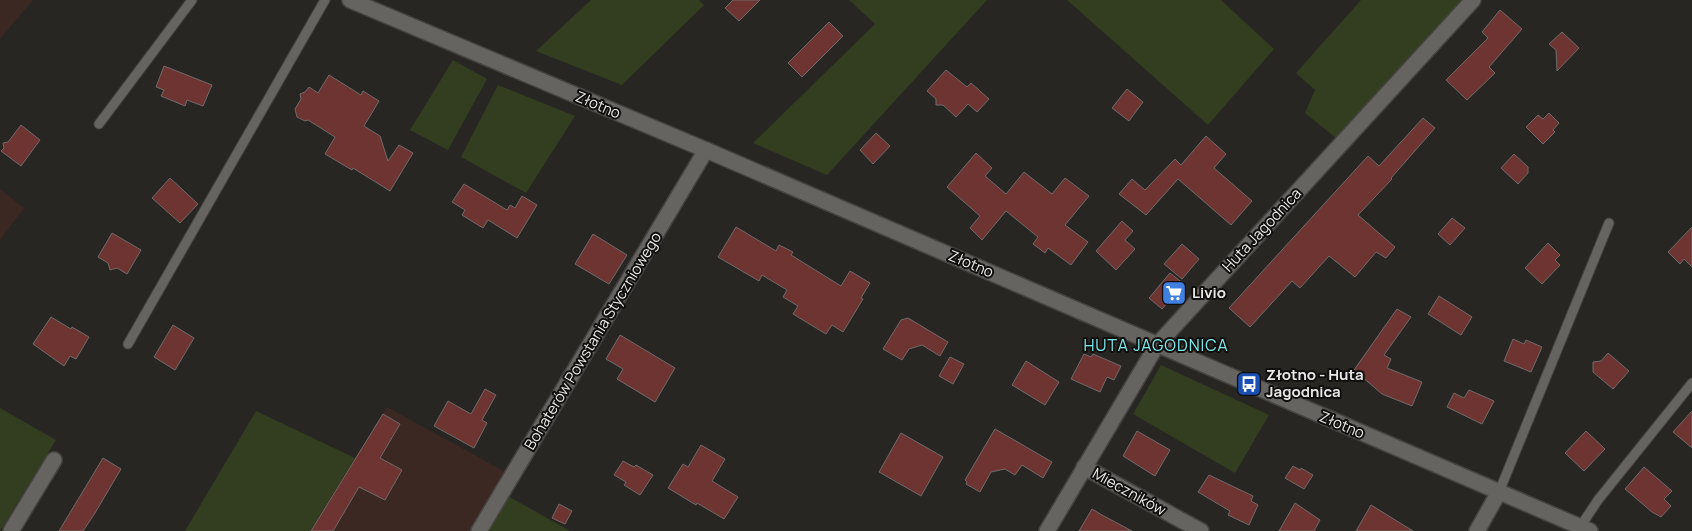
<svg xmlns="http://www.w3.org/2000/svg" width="1692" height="531" viewBox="0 0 1692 531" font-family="Manrope,sans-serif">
	<rect width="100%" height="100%" fill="#282623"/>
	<path fill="#3b2823" d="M0,0h33l-33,39z
		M0,189l24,19 -24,32z
		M387,407l122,67 -37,57h-162z"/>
	<path fill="#323e1f" d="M591,0h108l5,5 -82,80 -86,-34z
		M849,0h138l-160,175 -74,-32 122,-119z
		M1067,0h154l53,49 -66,76z
		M1361,0h112l-131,143 -37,-30 10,-23 -19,-17z
		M453,60l34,19 -39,71 -38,-20z
		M498,85l77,31 -49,77 -65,-36z
		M1161,365l108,50 -34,58 -102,-59z
		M0,408l56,32 -56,91z
		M256,411l99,47 -45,73h-125z
		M508,496l62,35h-82z"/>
	<path fill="#6e3431" stroke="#706b6a" d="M733,0h27l-21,21 -14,-13z
		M1500,10l22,19 -33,38 6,6 -28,27 -21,-20 42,-42 -6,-6z
		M829,22l14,14 -41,41 -14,-14z
		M1562,32l17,16 -22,23 -1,-21 -7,-6z
		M164,66l48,19 -9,21 -16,-6 -2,6 -24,-10 3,-6 -8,-3z
		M946,70l21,17 4,-4 18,16 -12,13 -9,-8 -12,13 -13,-12h-7v-6l-9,-8z
		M329,75l32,20 2,-4 16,10 -15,25 16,10 8,25 11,-16 14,8 -23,38 -37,-23 -1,2 -27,-16 10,-17 -27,-17 -3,1 -8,-4 -2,-8 6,-10 -1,-5 5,-2 4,-5 9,6z
		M1127,89l16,13 -14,19 -17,-13z
		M1549,113l10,10 -6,7 2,2 -12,12 -17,-17 12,-12 5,4z
		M1423,118l12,10 -44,50 1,1 -34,36 37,32 -9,11 -10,-6 -21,25 -26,-21 -29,32 -8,-7 -42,46 -21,-19 139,-152 11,10z
		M21,125l19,15 -19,26 -20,-15 3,-3 -1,-5 5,-1z
		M876,133l14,13 -17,18 -13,-14z
		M1206,136l20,18 -12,14 38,33 -21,24 -53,-46 -32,36 -27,-21 13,-15 13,11 30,-31 6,6z
		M976,153l16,15 -7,8 21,18 18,-22 28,22 13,-16 24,18 -24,29 23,17 -17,23 -23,-17 -3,5 -12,-9 5,-7 -32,-26 -24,29 -12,-12 10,-12 -33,-29z
		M1514,154l14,13v6l-10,11 -17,-16z
		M170,178l28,26 -18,19 -28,-25z
		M464,184l43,26 3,-5 5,3 7,-12 15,9 -20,33 -29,-18 -5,8 -21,-13 3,-5 -13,-8z
		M1452,218l13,10 -15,17 -12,-11z
		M1122,221l11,10 -8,9 10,9 -19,21 -20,-19z
		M736,227l40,24 3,-6 14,7 -2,3 50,31 9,-15 20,12 -9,15 2,1 -20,33 -11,-7 -6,9 -33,-20 5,-8 -15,-9 4,-7 -25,-15 -3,6 -41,-24z
		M1692,227v40l-8,-8 -4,5 -12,-12z
		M112,233l29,17 -14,24 -10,-6 -7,2 -2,-7 -10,-6z
		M593,234l34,21 -18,29 -34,-20z
		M1548,243l12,12 -5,5 5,5 -18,19 -17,-16z
		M1182,244l17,15 -17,20 -18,-15z
		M1170,273l14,11 -22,25 -13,-11z
		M1439,296l33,21 -11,18 -33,-21z
		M1397,309l14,8 -27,38 7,4 -4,9 35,14 -10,24 -30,-12 -28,-24z
		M51,317l20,12 1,-2 17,10 -13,22 -6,-3 -6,10 -31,-22z
		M908,318l40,24 -8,14 -18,-11 -13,4 -7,11 -19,-11 18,-29z
		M173,325l21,13 -19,32 -21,-13z
		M620,335l55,33 -20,34 -38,-23 6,-10 -17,-10z
		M1513,339l11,5 2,-4 16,7 -11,25 -27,-11z
		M1608,353l21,18 -16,18 -20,-17v-10l8,-1z
		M1084,354l7,3 2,-3 28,12 -7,14 -7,-3 -7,15 -29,-13z
		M950,357l14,7 -11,20 -14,-8z
		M1026,361l33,21 -14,23 -33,-20z
		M485,389l11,6 -14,25 5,3 -13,25 -40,-22 14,-25 23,13z
		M1469,390l25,11 -12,23 -35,-17 7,-14 10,5z
		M1692,411v37l-19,-16z
		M383,414l17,10 -20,34 22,12 -17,30 -26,-13 -26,44h-22z
		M995,429l57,33 -9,16 -21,-13 -7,10 -10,-6 -14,3 -11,20 -14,-8 1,-2 -2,-2z
		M1137,431l33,19 -15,26 -32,-20z
		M1586,431l19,18 -21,22 -19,-18z
		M901,433l42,24 -22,39 -42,-24z
		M701,445l24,14 -13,22 26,16 -14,22 -27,-16 -1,2 -28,-17 15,-24 5,3z
		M103,458l18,11 -26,44 -12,18h-24z
		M623,461l11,6 2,-2 17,10 -13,20 -16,-10 2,-3 -12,-7z
		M1293,466l7,4 1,-2 12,7 -9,14 -19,-11z
		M1644,467l28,24 -8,8 7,7 -10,11 -9,-5 -27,-23z
		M1209,475l44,21 -2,5 7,4 -9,20 -21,-10 2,-4 -32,-19z
		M1295,503l25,17 -6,11h-35z
		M559,504l13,7 -7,13 -13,-6z
		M1371,505l42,26h-57z
		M1092,509l10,6 30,16h-53z"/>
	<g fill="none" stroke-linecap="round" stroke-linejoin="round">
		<defs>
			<path id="lane" d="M99,124l93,-124
				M128,344l197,-344
				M1499,492l110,-269
				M1580,527l18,-27 94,-117"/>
			<path id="street" d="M1084,467l117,64
				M11,531l43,-71
				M479,531l227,-381
				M1047,531l110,-186 316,-345
				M1477,531l22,-39"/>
			<path id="secondary" d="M350,0l356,150 884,381"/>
		</defs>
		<use href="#lane" stroke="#454340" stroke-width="11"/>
		<use href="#street" stroke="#454340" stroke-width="18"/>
		<use href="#secondary" stroke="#454340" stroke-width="18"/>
		<use href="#lane" stroke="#666460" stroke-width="9"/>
		<use href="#street" stroke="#666460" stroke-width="15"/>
		<use href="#secondary" stroke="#666460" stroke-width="15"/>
	</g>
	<defs>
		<symbol id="supermarket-square" viewBox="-11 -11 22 22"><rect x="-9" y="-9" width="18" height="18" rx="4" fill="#3f7fe0" stroke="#100f0e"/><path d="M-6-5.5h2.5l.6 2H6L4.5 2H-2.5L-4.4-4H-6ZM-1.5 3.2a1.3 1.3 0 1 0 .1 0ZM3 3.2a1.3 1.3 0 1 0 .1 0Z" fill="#fff"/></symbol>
		<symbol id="bus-square" viewBox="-11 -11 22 22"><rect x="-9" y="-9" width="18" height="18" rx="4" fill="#1a4fb4" stroke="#100f0e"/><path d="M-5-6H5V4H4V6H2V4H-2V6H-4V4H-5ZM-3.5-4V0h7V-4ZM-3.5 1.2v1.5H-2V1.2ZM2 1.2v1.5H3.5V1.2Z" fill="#fff"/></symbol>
	</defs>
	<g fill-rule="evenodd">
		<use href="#supermarket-square" x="1160" y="279" width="28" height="28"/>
		<use href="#bus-square" x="1235" y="370" width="28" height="28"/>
	</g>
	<g text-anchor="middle" stroke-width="4" stroke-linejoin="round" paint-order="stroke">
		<g font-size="15" fill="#e9e8e6" stroke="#100f0e">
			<text transform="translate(598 105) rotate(23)" y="5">Złotno</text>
			<text transform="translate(1262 230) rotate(-47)" y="5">Huta Jagodnica</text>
			<text transform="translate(971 264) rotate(23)" y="5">Złotno</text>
			<text transform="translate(593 341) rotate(-59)" y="5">Bohaterów Powstania Styczniowego</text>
			<text transform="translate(1342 425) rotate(23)" y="5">Złotno</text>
			<text transform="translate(1129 492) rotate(29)" y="5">Mieczników</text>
		</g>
		<g font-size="15" font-weight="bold" fill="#e9e8e6" stroke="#100f0e" text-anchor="start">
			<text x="1192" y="298">Livio</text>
			<text x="1266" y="380">Złotno - Huta<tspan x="1266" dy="17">Jagodnica</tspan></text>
		</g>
		<g font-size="16" letter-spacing="1" fill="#7eeaec" stroke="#100f0e">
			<text x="1156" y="351">HUTA JAGODNICA</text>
		</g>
	</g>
</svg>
